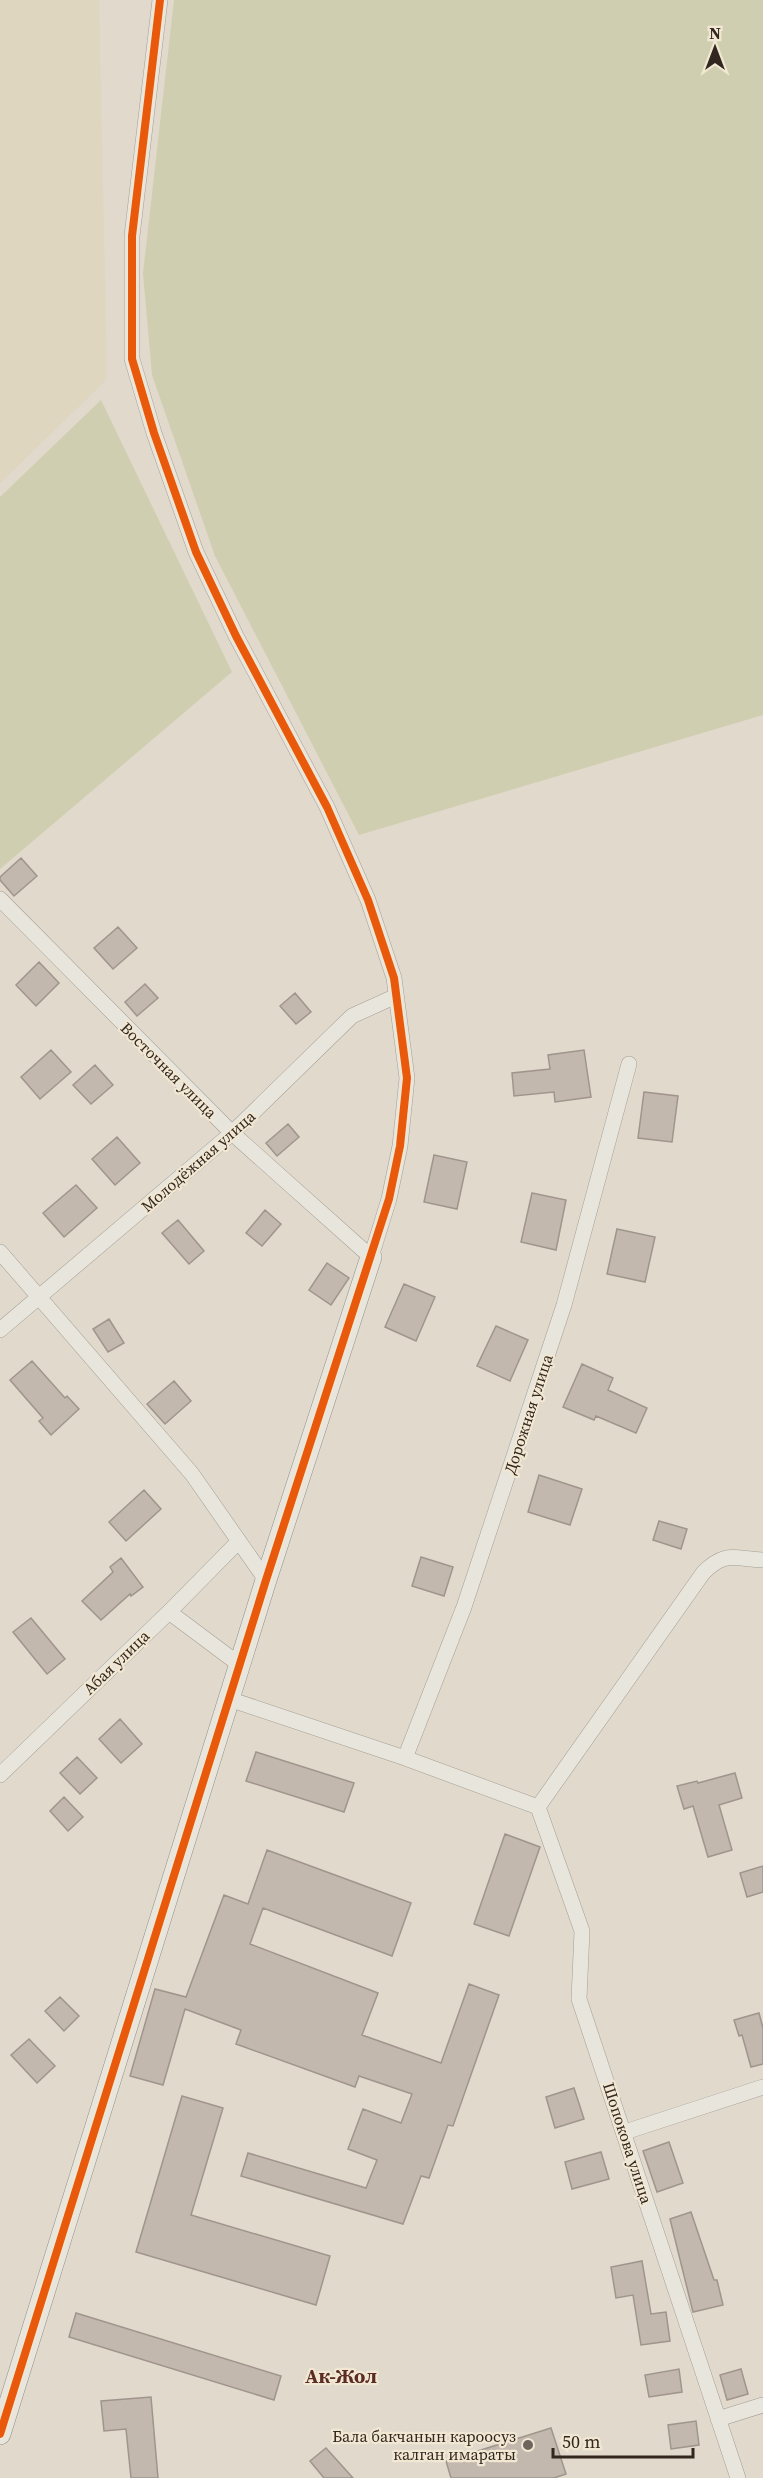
<svg xmlns="http://www.w3.org/2000/svg" width="763" height="2478" viewBox="0 0 763 2478" font-family="'Source Serif 4',serif">
	<rect width="100%" height="100%" fill="#e0d9cc"/>
	<path fill="#ded6be" d="M0,0h99l8,379 -107,104z"/>
	<path fill="#d0ceb0" d="M174,0h589v715l-404,120 -144,-279 -63,-181 -9,-102z
		M101,400l131,272 -232,197v-372z"/>
	<path fill="#c3b8ad" stroke="#a0958c" stroke-width="1.5" d="M21,858l16,18 -23,20 -14,-16v-3z
		M118,927l19,21 -24,21 -19,-21z
		M39,962l20,21 -23,23 -20,-21z
		M145,984l13,14 -21,18 -12,-14z
		M295,993l16,19 -15,12 -16,-18z
		M51,1050l20,22 -31,27 -19,-22z
		M584,1050l7,47 -36,5 -1,-10 -40,4 -2,-23 38,-4 -2,-14z
		M95,1065l18,20 -22,19 -18,-19z
		M644,1092l34,4 -6,46 -34,-4z
		M288,1124l11,13 -22,19 -11,-13z
		M117,1137l23,26 -25,22 -23,-26z
		M434,1155l33,7 -10,47 -33,-7z
		M76,1185l21,23 -33,29 -21,-24z
		M532,1193l34,7 -10,50 -35,-8z
		M265,1210l16,14 -19,22 -16,-13z
		M178,1220l26,31 -15,13 -27,-31z
		M617,1229l38,8 -10,45 -38,-8z
		M327,1263l22,15 -18,27 -22,-15z
		M404,1284l31,13 -19,44 -31,-14z
		M109,1319l15,24 -16,9 -15,-23z
		M496,1326l32,14 -18,41 -33,-15z
		M32,1361l33,37 2,-2 12,13 -28,26 -12,-14 4,-3 -33,-38z
		M582,1364l31,14 -5,12 39,18 -11,25 -40,-17 -2,4 -31,-13z
		M174,1381l17,20 -26,23 -18,-20z
		M539,1475l43,14 -12,36 -42,-13z
		M144,1490l17,19 -35,32 -17,-19z
		M659,1521l28,8 -6,20 -28,-9z
		M421,1557l32,10 -9,29 -32,-10z
		M121,1558l22,29 -12,9 -1,-2 -29,26 -19,-19 31,-29 -3,-5z
		M31,1618l34,41 -18,15 -34,-42z
		M120,1719l22,25 -21,19 -22,-24z
		M256,1752l98,31 -10,29 -98,-31z
		M77,1757l20,21 -17,16 -20,-21z
		M735,1773l7,25 -23,7 13,45 -24,7 -15,-51 -9,3 -7,-23 20,-5 1,2z
		M64,1797l19,20 -15,14 -18,-20z
		M505,1834l35,13 -31,89 -35,-12z
		M267,1850l144,53 -19,53 -129,-48 -13,36 128,49 -16,42 79,28 28,-79 30,11 -46,131 -5,-1 -19,53 -8,-2 -18,48 -162,-48 7,-23 118,35 11,-28 -29,-11 15,-40 38,14 11,-29 -53,-18 -4,11 -119,-43 5,-14 -56,-21 -22,76 -33,-9 25,-87 31,8 38,-102 24,9z
		M763,1866v26l-16,5 -7,-24z
		M60,1997l19,19 -15,15 -19,-20z
		M759,2013l4,15v36l-12,3 -9,-32 -3,1 -5,-16z
		M29,2039l26,27 -18,17 -26,-28z
		M574,2088l10,31 -29,9 -9,-31z
		M182,2096l41,12 -32,107 139,41 -14,49 -180,-53z
		M669,2142l14,41 -26,9 -14,-41z
		M601,2152l8,27 -37,10 -7,-27z
		M691,2212l23,68h3l6,25 -30,7 -23,-93z
		M642,2261l9,53 15,-2 4,29 -29,4 -8,-50 -17,3 -5,-31z
		M76,2313l205,63 -7,24 -205,-63z
		M679,2369l3,23 -33,5 -4,-22z
		M741,2369l7,25 -21,6 -7,-25z
		M151,2397l7,81h-27l-5,-49 -22,2 -3,-30z
		M696,2421l3,24 -28,4 -3,-24z
		M551,2428l15,46 -12,4h-103l-5,-17z
		M326,2448l27,30h-29l-14,-17z"/>
	<g fill="none" stroke-linecap="round" stroke-linejoin="round">
		<defs>
			<path id="street" d="M0,899l232,234 139,124 18,-58 11,-53 7,-68 -13,-100 -26,-78 -41,-93 -91,-171 -40,-84 -42,-119 -22,-74v-123l28,-236
				M0,1252l192,222 74,106
				M0,1330l232,-197 120,-117 44,-20
				M169,1612l70,-71
				M229,1699l176,59 133,49
				M405,1758l59,-151 100,-302 65,-241
				M0,1775l169,-163 71,53
				M538,1807l44,124 -3,68 159,479
				M538,1807l165,-234c22,-23 32,-14 60,-13
				M625,2132l138,-45
				M718,2419l45,-14"/>
			<path id="secondary" d="M0,2434l266,-854 105,-323"/>
		</defs>
		<use href="#street" stroke="#a59e95" stroke-width="16"/>
		<use href="#secondary" stroke="#958e85" stroke-width="22"/>
		<use href="#street" stroke="#e8e5dd" stroke-width="15"/>
		<use href="#secondary" stroke="#e8e5dd" stroke-width="21"/>
		<defs>
			<path id="cycleway" d="M0,2434l266,-854 123,-381 11,-53 7,-68 -13,-100 -26,-78 -41,-93 -91,-171 -40,-84 -42,-119 -22,-74v-123l28,-236"/>
		</defs>
		<use href="#cycleway" stroke="#f1e7d2" stroke-width="11"/>
		<use href="#cycleway" stroke="#e8590c" stroke-width="8"/>
	</g>
	<circle fill="#6f655c" stroke="#f1e7d2" stroke-width="2" cx="528" cy="2445" r="6"/>
	<g text-anchor="middle" stroke-width="4.5" stroke-linejoin="round" paint-order="stroke">
		<g font-size="16" fill="#32271f" stroke="#f1e7d2">
			<text transform="translate(169 1070) rotate(45)" y="6">Восточная улица</text>
			<text transform="translate(198 1161) rotate(-41)" y="6">Молодёжная улица</text>
			<text transform="translate(528 1414) rotate(-72)" y="6">Дорожная улица</text>
			<text transform="translate(116 1662) rotate(-44)" y="6">Абая улица</text>
			<text transform="translate(628 2143) rotate(72)" y="6">Шопокова улица</text>
		</g>
		<g font-size="16" fill="#32271f" stroke="#f1e7d2" text-anchor="end">
			<text x="516" y="2442">Бала бакчанын кароосуз<tspan x="516" dy="18">калган имараты</tspan></text>
		</g>
		<g font-size="20" font-weight="bold" fill="#5a2c23" stroke="#f1e7d2">
			<text x="341" y="2383">Ак-Жол</text>
		</g>
	</g>
	<g transform="translate(715 48)" stroke="#f1e7d2" stroke-width="4.5" paint-order="stroke">
	<path d="M0-4.5L10 22L0 15L-10 22Z" fill="#32271f"/>
	<text y="-9" font-size="16" font-weight="bold" text-anchor="middle" fill="#32271f">N</text>
	</g>
	<path d="M553 2448v9h140v-9" fill="none" stroke="#32271f" stroke-width="3"/>
	<text x="562" y="2448" font-size="18" fill="#32271f" stroke="#f1e7d2" stroke-width="4.5" paint-order="stroke">50 m</text>
</svg>
